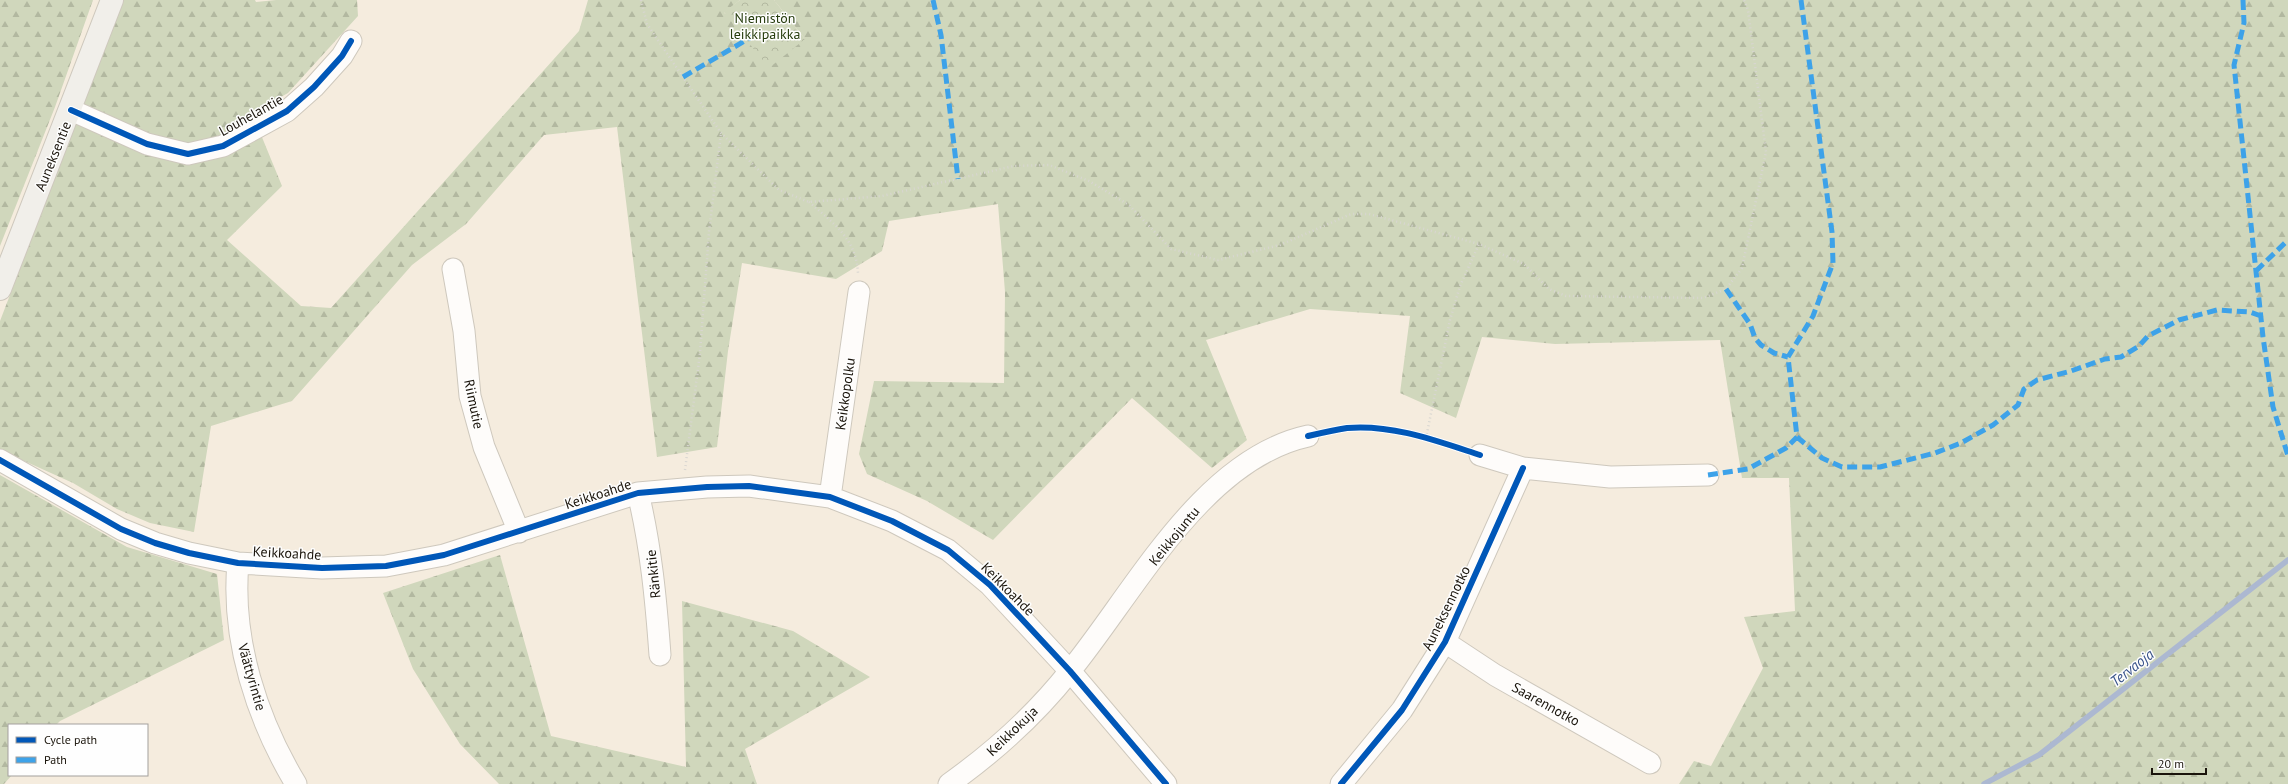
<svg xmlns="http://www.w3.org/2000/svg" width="2288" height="784" viewBox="0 0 2288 784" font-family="'PT Sans',sans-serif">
	<defs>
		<pattern id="forest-firs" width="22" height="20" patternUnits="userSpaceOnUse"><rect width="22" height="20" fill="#d0d7bc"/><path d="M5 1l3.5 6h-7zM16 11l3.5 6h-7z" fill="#b2b8a0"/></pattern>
		<pattern id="park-crowns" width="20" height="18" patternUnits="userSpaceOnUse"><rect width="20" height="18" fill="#d0d7bc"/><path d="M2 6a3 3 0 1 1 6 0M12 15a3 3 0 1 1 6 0" fill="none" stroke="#b2b8a0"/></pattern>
	</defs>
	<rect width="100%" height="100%" fill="#f5ecde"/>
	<path fill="url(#forest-firs)" d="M0,0h93l-38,107 -55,139z
		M123,0h132l1,2 20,-2h81l1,16 -70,77 -36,20 30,73 -55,54 74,66 30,2 248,-277 9,-31h152l-16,13 81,26 -31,-39h1514v784h-609l15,-23 17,5 52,-98 -19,-51 51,-6 -6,-133h-47l-22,-138 -165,4 -73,-7 -26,81 -56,-25 10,-77 -100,-7 -104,31 41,100 -35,28 -80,-70 -139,142 -66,-39 -60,-27 -8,-20 15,-73 130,2 1,-91 -7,-88 -109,17 -7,30 -46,28 -94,-16 -14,88 -11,96 -60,10 -40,-330 -73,8 -78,89 -54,41 -120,136 -81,25 -17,106 -44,-9 -33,-14 -44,-26 -73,-33v-129z
		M0,475l127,72 90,27 7,66 -164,81 -4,4h-47v50h3l-8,9h-4z
		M500,555l51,181 135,31 -4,-166 111,30 77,46 -125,72 12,35h-258l-39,-40 -47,-75 -30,-76z"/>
	<path fill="url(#park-crowns)" d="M740,0h34l31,39 -36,29 -45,-56z"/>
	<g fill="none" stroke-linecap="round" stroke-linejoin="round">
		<path stroke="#acb8d1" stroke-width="5.5" d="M1984,784l55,-29 249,-195"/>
		<defs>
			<path id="street" d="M71,110l76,34 41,10 35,-8 64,-35 27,-24 28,-31 9,-15
				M453,269l11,62 6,65 14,51 35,85
				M1480,455l43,13 87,9 98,-2
				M0,460l121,69 34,14 34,10 49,10 84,5 64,-2 58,-11 194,-62 69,-6 42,-1 81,11 62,24 56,29 42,35 80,86 96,113
				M638,493c13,54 18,107 22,162
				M830,497l29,-205
				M238,563c-7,77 19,156 58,221
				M1445,642l50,33 155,88
				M949,784c45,-32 87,-70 121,-113 64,-78 132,-212 238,-235
				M1341,784l61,-74 43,-68 78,-174"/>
			<path id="secondary" d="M0,289l112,-289"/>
		</defs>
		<use href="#street" stroke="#cec8bd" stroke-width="23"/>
		<use href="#secondary" stroke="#cec8bd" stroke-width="24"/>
		<path stroke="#d8d6d1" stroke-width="2.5" stroke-dasharray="1 3" stroke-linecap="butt" d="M641,0l6,24 74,109 58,57 30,12 73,-6 132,-30 35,-1 40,16 40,24 42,44 47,11 62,-15 71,-31h18l110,30 45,20 25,25 17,7 137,2 23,-9 16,-21 24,-116 -18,-142 -4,-10
			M809,202c24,21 47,36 49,71
			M1426,438l24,-118 10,-34 19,-42
			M685,470l15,-117 9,-121 12,-99"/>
		<use href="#street" stroke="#fefcfa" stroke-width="21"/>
		<use href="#secondary" stroke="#f1efea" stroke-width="22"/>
		<path stroke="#3da2e9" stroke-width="5" stroke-dasharray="10 5" stroke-linecap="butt" d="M933,0l8,35 17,144
			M1801,0l31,232 1,31 -20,53 -25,41 9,80 25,21 20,9h38l55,-14 26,-10 32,-18 25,-20 6,-16 13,-9 34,-9 34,-12 16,-2 18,-11 9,-10 31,-16 38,-10 33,2 11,4
			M2243,0l1,23 -10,42 29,272 10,70 15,49
			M683,77l77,-45
			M2256,271l32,-31
			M1726,289l24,35 5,14 6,7 13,8 14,4
			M1708,475l40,-6 38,-21 11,-11"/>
		<defs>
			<path id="cycleway" d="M71,110l76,34 41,10 35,-8 64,-35 27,-24 28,-31 9,-15
				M1308,436c13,-3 26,-6 39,-8 45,-4 90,13 133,27
				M0,460l121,69 34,14 34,10 49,10 84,5 64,-2 58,-11 194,-62 69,-6 42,-1 81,11 62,24 56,29 42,35 80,86 96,113
				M1341,784l61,-74 43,-68 78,-174"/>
		</defs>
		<use href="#cycleway" stroke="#fefefe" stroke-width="8"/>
		<use href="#cycleway" stroke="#0057b8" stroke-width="6"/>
	</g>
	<g text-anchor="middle" stroke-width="3" stroke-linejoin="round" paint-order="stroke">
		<g font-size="14" fill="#273d0e" stroke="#fefefe">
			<text x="765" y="23">Niemistön<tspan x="765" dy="16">leikkipaikka</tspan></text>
		</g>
		<g font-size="14" fill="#1a140b" stroke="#fefefe">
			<text transform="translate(251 115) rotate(-29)" y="5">Louhelantie</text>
			<text transform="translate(53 156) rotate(-68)" y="5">Auneksentie</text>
			<text transform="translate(845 394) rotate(-82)" y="5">Keikkopolku</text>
			<text transform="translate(474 404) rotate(78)" y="5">Riimutie</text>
			<text transform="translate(598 494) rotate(-18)" y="5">Keikkoahde</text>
			<text transform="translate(1174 536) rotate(-51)" y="5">Keikkojuntu</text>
			<text transform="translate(287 553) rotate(3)" y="5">Keikkoahde</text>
			<text transform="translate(653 574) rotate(-96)" y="5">Ränkitie</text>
			<text transform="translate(1008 589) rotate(45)" y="5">Keikkoahde</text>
			<text transform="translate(1446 608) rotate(-64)" y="5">Auneksennotko</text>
			<text transform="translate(252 677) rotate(74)" y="5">Väättyrintie</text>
			<text transform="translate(1546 704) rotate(29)" y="5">Saarennotko</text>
			<text transform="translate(1012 731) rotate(-44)" y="5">Keikkokuja</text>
		</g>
		<g font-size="15" font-style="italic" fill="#3b558b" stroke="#fefefe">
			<text transform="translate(2132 668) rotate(-38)" y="5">Tervaoja</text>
		</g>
	</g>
	<rect x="8" y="724" width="140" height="52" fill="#fefefe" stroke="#a3a09d"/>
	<rect x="16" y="737" width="20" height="6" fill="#0057b8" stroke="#a3a09d"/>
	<text x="44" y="744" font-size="12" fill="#1a140b">Cycle path</text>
	<rect x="16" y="757" width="20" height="6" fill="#3da2e9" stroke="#a3a09d"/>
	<text x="44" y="764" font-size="12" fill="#1a140b">Path</text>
	<path d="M2152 768v6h54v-6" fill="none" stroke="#1a140b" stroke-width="2"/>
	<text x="2158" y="768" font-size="12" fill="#1a140b" stroke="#fefefe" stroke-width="3" paint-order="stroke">20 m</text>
</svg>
